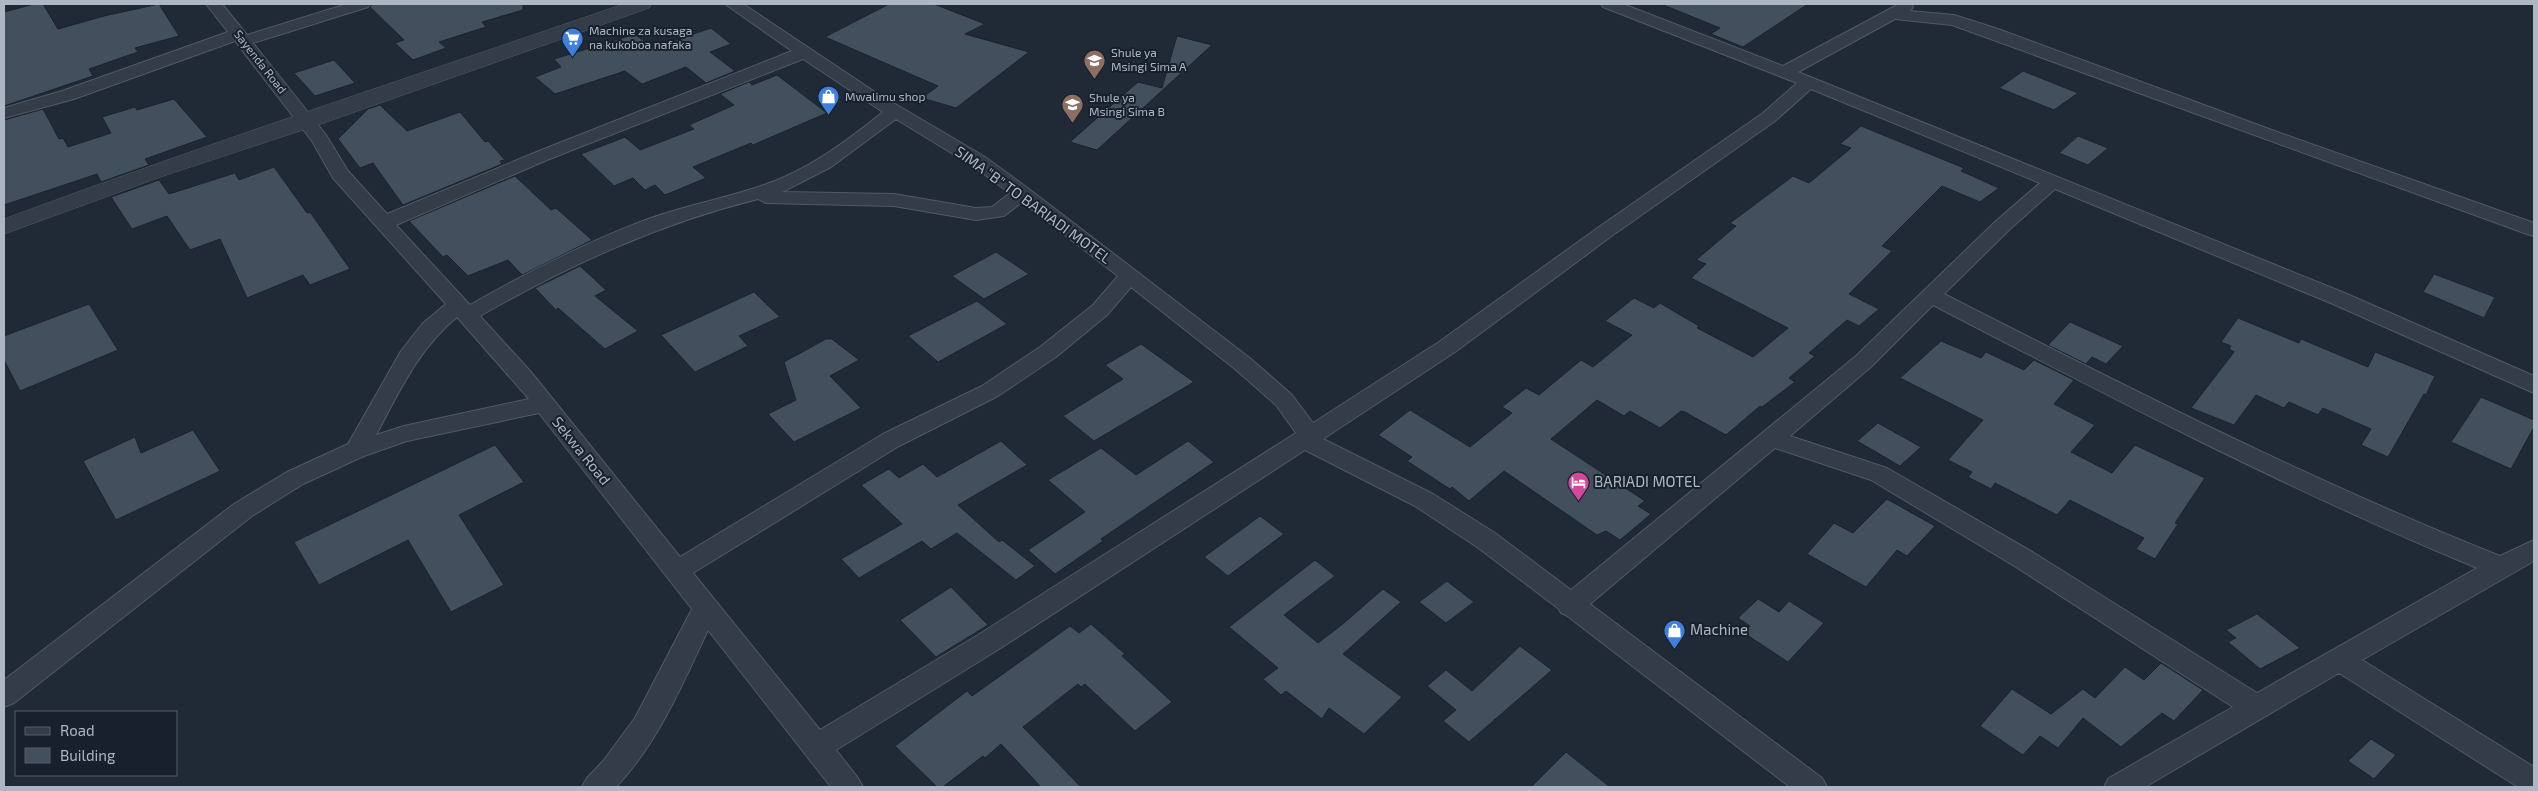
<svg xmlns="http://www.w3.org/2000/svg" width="2538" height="791" viewBox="0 0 2538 791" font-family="'Exo 2',sans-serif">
	<rect width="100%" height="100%" fill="#1f2a36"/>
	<path fill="#42505e" stroke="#1a232d" d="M34,4h9l15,25 46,-13 55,-12 20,32 -44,12 3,4 -49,17 4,7 -89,30v-94z
		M372,4h151v6l-41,12 4,5 -47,15 7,6 -33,12 -18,-17 9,-3 -34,-33z
		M889,4h45l51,20 -20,10 64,18 -73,56 -34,-10 16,-12 -113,-49z
		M1661,4h147l-65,43 -32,-13 9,-6z
		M711,28l20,16 -21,8 25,19 -29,12 -20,-16 -44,17 -17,-13 -70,23 -20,-17 26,-10 -7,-8 81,-25 18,14z
		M1177,36l35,9 -115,105 -27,-8 68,-60 24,6z
		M334,60l21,23 -40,13 -21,-23z
		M2023,71l55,22 -24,17 -55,-22z
		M777,75l50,38 -74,32 -2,-2 -58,24 13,11 -41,17 -10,-10 -10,5 -12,-12 -19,8 -33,-32 44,-17 15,13 54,-21 -5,-4 45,-20 -14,-11 29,-12 3,3z
		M174,99l33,38 -62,22 4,6 -48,17 -4,-8 -93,31v-85l39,-11 16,30 4,-1 5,9 43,-14 -9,-16 33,-10 2,3z
		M380,105l27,26 53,-19 25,30 3,-1 17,19 -5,1 2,3 -99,41 -30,-42 -13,5 -22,-29 30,-30z
		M1861,126l103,42 -3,3 38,17 -19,14 -38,-16 -60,60 10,5 -43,43 30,15 -20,17 -12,-6 -38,33 6,3 -26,22 6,4 -33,25 -2,-1 -34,29 -41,-23 -4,-1 -21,17 -30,-17 -6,5 -27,-16 -46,39 94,62 -7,5 13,8 -31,26 -14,-9 -9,4 -93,-64 -35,30 -17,-14 -2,2 -43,-28 5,-4 -34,-22 32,-25 60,37 42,-34 -10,-6 24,-19 13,7 42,-35 12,7 39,-32 -27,-14 29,-23 20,10 6,-5 39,23 -2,2 56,29 35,-29 -97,-50 15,-14 -10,-4 40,-34 -6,-3 63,-47 16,7 42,-35 -11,-4z
		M2078,136l30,12 -20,17 -29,-12z
		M274,167l33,46 3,-1 40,57 -40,16 -7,-10 -56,23 -27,-59 -30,11 -23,-34 -35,13 -21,-32 48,-17 10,14 66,-21 4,7z
		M515,176l36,34 5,-2 36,32 -70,35 -14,-15 -40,16 -21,-21 -4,2 -34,-36z
		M996,252l33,22 -45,25 -32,-23z
		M580,266l26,24 -11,6 43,35 -33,18 -47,-41 -2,2 -21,-22z
		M2434,274l61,23 -11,21 -61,-26z
		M754,292l26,25 -41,19 9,10 -53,26 -34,-37z
		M977,301l30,23 -69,38 -30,-26z
		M89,304l29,46 -98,41 -16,-31v-24z
		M2238,318l61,25 2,-4 67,28 7,-15 60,24 -9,19 -2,-1 -36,63 -27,-12 10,-16 -48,-21 -5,7 -29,-13 -5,6 -28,-13 -22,30 -43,-17 43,-56 -5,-3 2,-3 -10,-4z
		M2070,322l53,24 -17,18 -14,-7 -6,7 -38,-19z
		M826,339h6l27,21 -29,16 31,32 -67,34 -26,-28 28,-14 -12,-38z
		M1941,341l40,17 5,-6 38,18 10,-10 40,20 -20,24 41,21 -24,27 41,21 23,-28 70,33 -30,45 3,1 -23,35 -19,-10 8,-11 -74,-38 -13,15 -62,-32 -4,6 -23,-12 4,-5 -24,-12 35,-40 -83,-42z
		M1141,344l53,38 -100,59 -31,-25 60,-37 -18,-14z
		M2481,397l53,23v7l-23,42 -60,-27z
		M1878,423l43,24 -21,19 -43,-25z
		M193,430l27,41 -104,49 -33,-59 52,-24 6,16z
		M1001,441l26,24 -69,40 41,37 3,-2 33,26 -19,14 -59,-47 -26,16 -9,-8 -63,37 -18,-19 61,-35 -41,-39 28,-16 10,9 24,-14 14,13z
		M1188,441l26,21 -113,77 2,2 -48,33 -27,-24 57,-38 -37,-32 53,-32 35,27z
		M495,445l29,37 -65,33 45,70 -53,27 -43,-72 -89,45 -25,-43z
		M1887,499l48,27 -28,30 -10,-6 -31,37 -59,-33 27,-31 19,10z
		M1260,516l24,18 -56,42 -24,-19z
		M1315,560l20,16 -51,39 34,28 26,-20 39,-34 18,13 -58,52 59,43 -38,37 -35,-26 -7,11 -36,-28 -5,4 -18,-16 15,-11 -49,-41z
		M1447,581l27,21 -28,21 -27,-21z
		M951,587l37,38 -52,32 -36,-37z
		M1758,599l21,13 10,-11 35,22 -36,39 -44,-29 6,-7 -12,-8z
		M2257,614l43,34 -40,21 -32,-27 8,-4 -10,-8z
		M1091,624l34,30 -3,2 50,46 -37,29 -50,-47 -4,3 -3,-3 -55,43 58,60h-40l-40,-43 -16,14 -2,-2 -40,31h-6l-42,-41 72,-55 5,5 98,-70 9,7z
		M1520,646l32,24 -83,72 -26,-21 13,-11 -29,-24 19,-16 26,21z
		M2161,663l42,27 -29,31 -12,-8 -41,34 -38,-29 -25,30 -18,-12 -17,19 -43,-29 32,-37 39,25 32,-25 12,9 30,-31 19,13z
		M2371,739l25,16 -22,24 -26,-18z
		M1566,752l44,35h-79z"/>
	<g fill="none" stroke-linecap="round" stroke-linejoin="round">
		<defs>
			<path id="minor" d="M206,4h16l25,31 100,-31h23l-2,3 -115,36 73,92 22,36 39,43 147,-61 258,-102 -67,-47h18l132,88 110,65 44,32 222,170 41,36 21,28 126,-81 160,-115 164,-114 34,-30 -194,-76 -2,-3h22l160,62 116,-62h12l2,3 -3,4 44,4 44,14 271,100 265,94v13l-7,-2 -575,-209 -57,-6 -97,53 549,222 187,82v17l-201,-89 -278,-115 -45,40 -66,65c183,93 365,186 556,262l34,-16v21l-172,99 172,107v20h-16l-179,-114 -194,114h-41l5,-9 124,-71 -217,-140 -145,-87 -96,-32 -185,156 232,174 5,9h-37l-224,-172 -5,-2 -2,-4 -82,-62 -62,-41 -110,-56 -309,201 -160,99 22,28 5,9h-32l-123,-157c-26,55 -50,113 -92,157h-34l5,-9 17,-18 31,-42 57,-109 -153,-196 -132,28 -43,15 -61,28 -51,32 -238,187 -10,4v-27l230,-176 53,-32 61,-28 53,-93 22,-28 23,-19 -113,-126 -21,-37 -77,-100 -161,58 -70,19v-10l58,-17 166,-59zM803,59l80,53c-36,29 -75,58 -119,73 -37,13 -76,20 -113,33 -63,23 -123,54 -181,87l-74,-80 151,-65zM1811,89l229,94 -44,38 -140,135 -285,234 -76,-57 -62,-39 -110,-55 132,-87 158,-117 162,-114zM896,119l75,46 39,28 -18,14 -16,1 -82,-14 -112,-2 49,-25zM758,199l8,4 128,3 82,14 28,-4 18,-14 96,74 -25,29 -53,42 -58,39 -99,48 -203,123 -149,-185 -51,-56c89,-51 178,-92 278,-117zM1131,287l104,82 41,36 20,28 -318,202 -158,95 -127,-157 206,-127 99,-50 58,-39 51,-42zM1933,305c179,93 358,186 544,263l-220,125 -223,-140 -147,-85 -97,-32 82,-70zM457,317l72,82 -125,27 -28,9c23,-43 43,-87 81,-118z"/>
			<path id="tertiary" d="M624,4h28l-3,4 -334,118 -149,49 -162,59v-15c205,-76 413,-144 620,-215z"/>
		</defs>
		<use href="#minor" stroke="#505a65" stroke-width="2"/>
		<use href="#tertiary" stroke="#505a65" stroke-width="1"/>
		<use href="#minor" fill="#333c47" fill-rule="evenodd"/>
		<use href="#tertiary" fill="#333c47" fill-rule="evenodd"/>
	</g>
	<defs>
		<symbol id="supermarket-pin" viewBox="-11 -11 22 30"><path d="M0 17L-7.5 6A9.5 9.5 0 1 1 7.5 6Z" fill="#3f7fe0" stroke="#18212b"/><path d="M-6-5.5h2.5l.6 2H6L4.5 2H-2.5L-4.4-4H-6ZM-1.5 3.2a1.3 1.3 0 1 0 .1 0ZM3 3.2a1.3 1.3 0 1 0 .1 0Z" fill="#fff"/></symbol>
		<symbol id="school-pin" viewBox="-11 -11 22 30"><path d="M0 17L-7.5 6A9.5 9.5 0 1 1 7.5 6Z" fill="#8d6e63" stroke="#18212b"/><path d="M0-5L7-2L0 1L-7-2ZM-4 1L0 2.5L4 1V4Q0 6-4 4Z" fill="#fff"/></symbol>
		<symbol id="shop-pin" viewBox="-11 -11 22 30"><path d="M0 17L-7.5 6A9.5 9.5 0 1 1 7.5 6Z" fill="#3f7fe0" stroke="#18212b"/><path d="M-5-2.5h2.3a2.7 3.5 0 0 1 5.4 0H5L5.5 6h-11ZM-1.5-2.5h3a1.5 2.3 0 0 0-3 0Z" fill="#fff"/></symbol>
		<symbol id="hotel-pin" viewBox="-11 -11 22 30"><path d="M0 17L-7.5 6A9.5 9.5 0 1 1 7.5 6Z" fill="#d1479c" stroke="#18212b"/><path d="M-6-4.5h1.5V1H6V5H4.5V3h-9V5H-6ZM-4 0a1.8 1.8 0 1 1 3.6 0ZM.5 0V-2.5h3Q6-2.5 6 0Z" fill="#fff"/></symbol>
	</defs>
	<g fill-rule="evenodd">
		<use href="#supermarket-pin" x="560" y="26" width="25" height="34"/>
		<use href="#school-pin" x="1082" y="48" width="25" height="34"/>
		<use href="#shop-pin" x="816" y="84" width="25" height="34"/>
		<use href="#school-pin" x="1060" y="92" width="25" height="34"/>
		<use href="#hotel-pin" x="1566" y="470" width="25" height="34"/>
		<use href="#shop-pin" x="1662" y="618" width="25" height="34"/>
	</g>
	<g text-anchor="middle" stroke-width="4" stroke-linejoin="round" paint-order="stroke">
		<g font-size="12" fill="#adb7c4" stroke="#18212b" text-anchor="start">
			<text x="589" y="35">Machine za kusaga<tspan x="589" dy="14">na kukoboa nafaka</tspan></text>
			<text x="1111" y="57">Shule ya<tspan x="1111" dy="14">Msingi Sima A</tspan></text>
			<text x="845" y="101">Mwalimu shop</text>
			<text x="1089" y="102">Shule ya<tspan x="1089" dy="14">Msingi Sima B</tspan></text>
		</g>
		<g font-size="12" fill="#adb7c4" stroke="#18212b">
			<text transform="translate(260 62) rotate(52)" y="4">Sayenda Road</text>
		</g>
		<g font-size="15" fill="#adb7c4" stroke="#18212b">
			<text transform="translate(1033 205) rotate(36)" y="5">SIMA "B" TO BARIADI MOTEL</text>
			<text transform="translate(581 451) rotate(51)" y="5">Sekwa Road</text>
		</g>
		<g font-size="15" fill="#adb7c4" stroke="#18212b" text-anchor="start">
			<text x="1594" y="487">BARIADI MOTEL</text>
			<text x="1690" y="635">Machine</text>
		</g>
	</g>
	<rect width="2538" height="791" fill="none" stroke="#adb7c4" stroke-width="10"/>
	<rect x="15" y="711" width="162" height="65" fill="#18212b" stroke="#545d68"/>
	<rect x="25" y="727" width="25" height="8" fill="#333c47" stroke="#545d68"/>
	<text x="60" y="736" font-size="15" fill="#adb7c4">Road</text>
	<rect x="25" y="748" width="25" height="15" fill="#42505e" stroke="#545d68"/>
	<text x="60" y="761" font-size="15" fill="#adb7c4">Building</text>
</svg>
